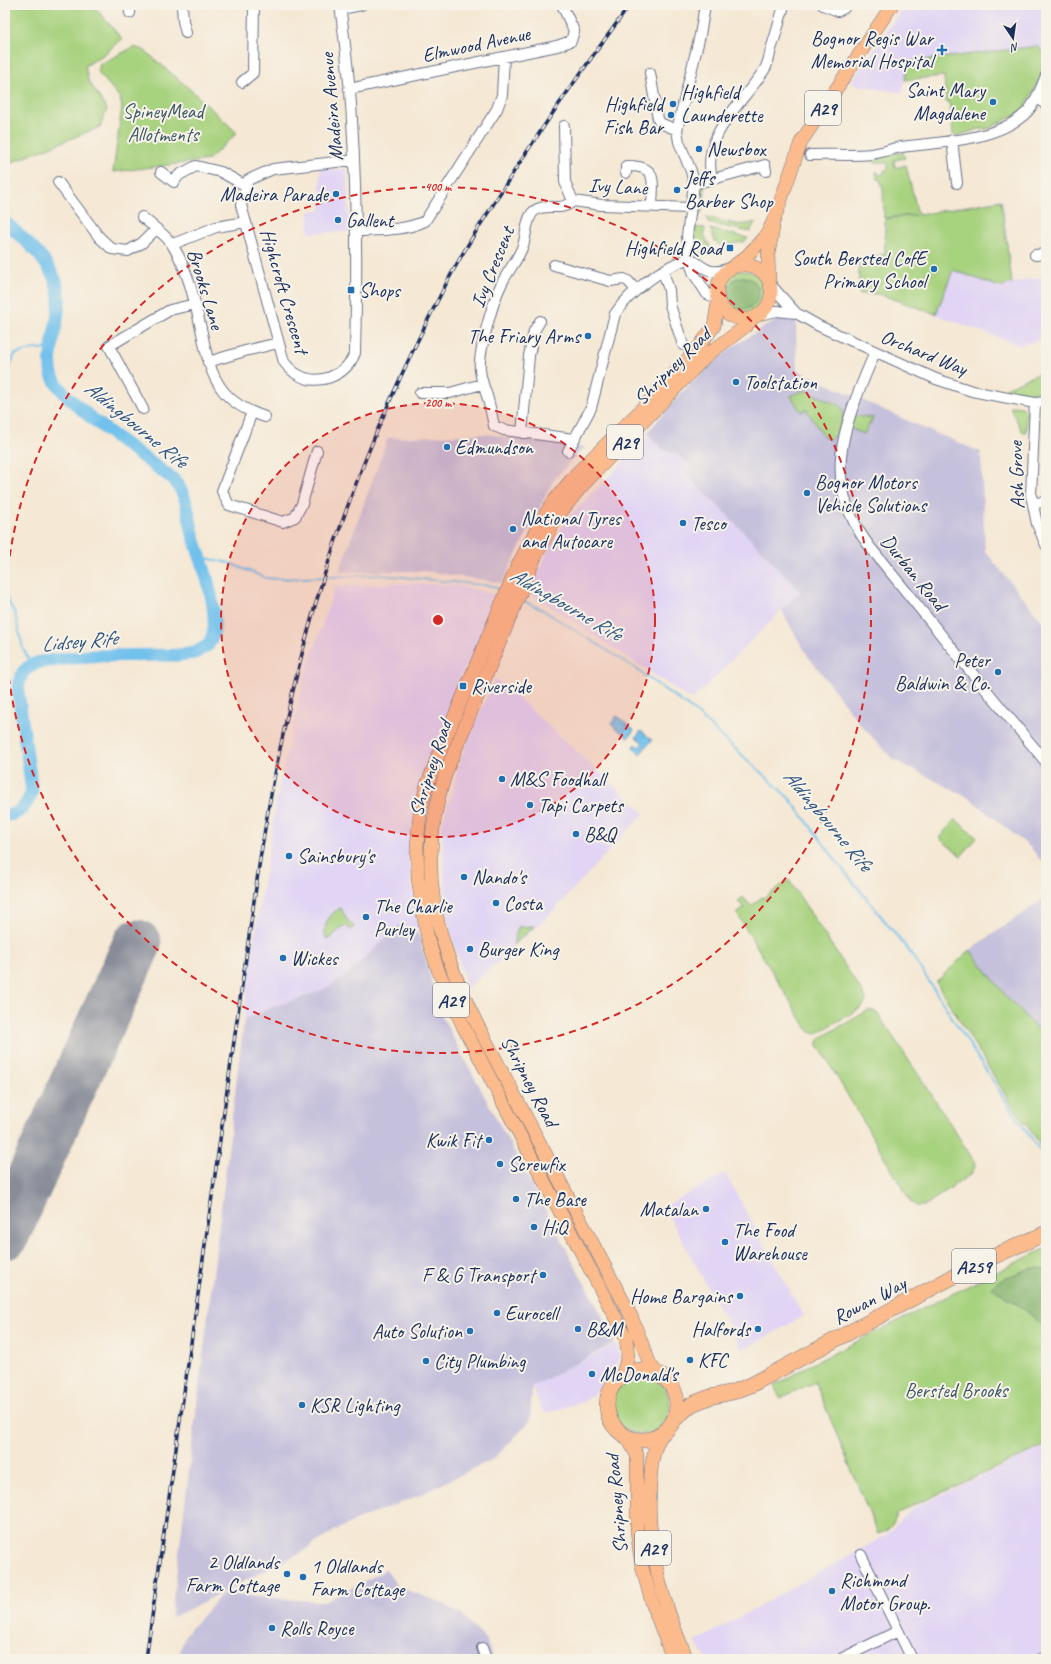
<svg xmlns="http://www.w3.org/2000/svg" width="1051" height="1664" viewBox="0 0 1051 1664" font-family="Caveat,sans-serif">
	<rect width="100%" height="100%" fill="#f7f3e8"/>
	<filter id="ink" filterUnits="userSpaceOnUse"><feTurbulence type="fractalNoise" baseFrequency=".025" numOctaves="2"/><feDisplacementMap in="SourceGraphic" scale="8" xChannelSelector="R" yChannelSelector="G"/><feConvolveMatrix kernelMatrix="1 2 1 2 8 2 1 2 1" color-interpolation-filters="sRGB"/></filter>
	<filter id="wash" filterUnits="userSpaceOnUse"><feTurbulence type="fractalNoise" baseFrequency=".012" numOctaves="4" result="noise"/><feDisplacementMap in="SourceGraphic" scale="16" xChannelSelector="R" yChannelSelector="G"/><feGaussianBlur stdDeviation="0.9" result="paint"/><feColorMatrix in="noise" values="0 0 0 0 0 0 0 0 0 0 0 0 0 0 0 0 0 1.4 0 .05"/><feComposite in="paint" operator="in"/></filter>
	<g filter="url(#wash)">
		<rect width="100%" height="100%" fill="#f5e8d4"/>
		<path fill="#e1d4f4" d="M905,5h141v51l-8,-10 -130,16 -6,31 -41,-7 -10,-4z
			M320,169h27l2,63 -40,1v-22h12z
			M1002,199l10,84 34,-7v63l-27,6 -140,-51h-21v-31l6,-5 21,-4 -1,-36 34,-3z
			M649,436l14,14 14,4 14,13 -6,6 57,57 58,62 -108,108 -162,-107 18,-43 20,-32z
			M397,583l58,2 38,9 -5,22 -17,43 -10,16 -42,119 -11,58 11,83 -16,-9 -59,51 -21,13 -56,19 -23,11 4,-42 31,-192 26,-110 30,-89z
			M495,679l10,7 139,127 -102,110 -28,22 -3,6 -44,37 -19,-66 -3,-20 -3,-77 22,-77z
			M725,1173l79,143 -62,34 -78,-143z
			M614,1344l4,4 2,7 -5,14 -22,26 -8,6 -39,12 -4,-3 -10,-23z
			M1046,1446v213h-340l-11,-17 191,-107 27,-27z"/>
		<path fill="#c5c0db" d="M789,318l7,3 1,49 122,56 62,26 4,99 61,75v241l-15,-19 -62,-50 -76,-39 -33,-35 -52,-68 -15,-25 -11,-21 18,-18 -58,-62 -57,-57 6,-7 -14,-12 -14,-4 -16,-17 32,-38 37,-35 14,-11 34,-22 16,-8z
			M485,434l100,13 -31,32 -52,104 -78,-12 -85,1 49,-134z
			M1046,897v131l-7,3 -32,-34 -37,-47z
			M400,925l19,10 20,76 175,327v5l-82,44 -2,34 -35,37 -77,38 -59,23 -25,12 -32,21 -131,66 73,-598 23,-11 56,-19 21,-13z
			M386,1570l12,17 42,15 22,13 24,25 7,19h-315l7,-24 37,-41 102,8z"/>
		<path fill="#a7d27e" stroke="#61806e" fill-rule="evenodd" d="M5,5h88l29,34 -19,16 -18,11 3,14 19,29 -7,18 -95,38z
			M1038,46l8,10v5l-9,23 -9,18 -6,10 -35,17h-8l-23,7 -3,-2 -4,-32h-3l-2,-26 -39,4 3,-18z
			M134,47l10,3 48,41 45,42 -29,27 -95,12 9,-65 -2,-9 -22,-26 2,-8z
			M903,152l2,6 -11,2 1,8 11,-3 12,50 83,-15 11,83 -12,4 -47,-17 -17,44 -57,-20h-20v-31l5,-4 21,-5v-35l30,-4 -31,3 -1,-29 -3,-10h-3l-1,-7h2l1,3 5,-1v-4h4l-1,-8 -12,1 -1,-5z
			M704,185c2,13 1,28 -10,37l4,-33z
			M707,217c15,4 33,11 48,5l-5,10 -42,-9z
			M693,227l12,1 -1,7 8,15 -8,1v4l-8,1c-5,-8 -4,-20 -3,-29z
			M710,229l38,9 -4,4 -24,4 -5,-5z
			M738,271c49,-3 21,65 -9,37 -14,-12 -5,-30 9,-37zM743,277c10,1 15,7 16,17l-31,-5 5,-9z
			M1046,370v24l-40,-3v-3z
			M801,391h5l33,14c11,9 -1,29 -10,35l-5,-3 -18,-28 -5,3 -10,-16z
			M1013,406l9,1 5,5 -1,19 -1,2 -3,-2 -12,-23z
			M855,416l18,2 -9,16 -15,-6z
			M955,819l22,19 -16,18 -22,-18z
			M789,880l77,118 -1,5 -3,4 -46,27 -6,-2 -3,-3 -70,-115 7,-6 -6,-7 5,-4 8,9 11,-9 2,1z
			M341,908c4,8 5,12 13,19l-3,3 -6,-5 -16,14 -3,-1c-4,-13 4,-25 15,-30z
			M535,926l-22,19 5,-18z
			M970,950l37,47 32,34 7,-3v124l-35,-48 -75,-122z
			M869,1010l5,1 3,2 49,73 48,75 1,6 -4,7 -47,32h-8l-5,-4 -93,-157v-4l4,-4z
			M1046,1248v197l-136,62 -12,7 -6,11 -6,6 -8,3 -63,-152 -35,16 -6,-12 34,-20 162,-81z
			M612 1405a29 29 0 1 1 58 0a29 29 0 1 1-58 0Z"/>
		<path fill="#85b46d" stroke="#507266" d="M727 293a16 16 0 1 1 32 0a16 16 0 1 1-32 0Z
			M1030,1268h9l7,3v57l-21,-18 -34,-23 14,-9z"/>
		<path fill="#71c1ec" stroke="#4678a5" d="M617,716l17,14 -6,8 -17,-14z
			M641,731l11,9 -12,14 -7,-6 3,-4 3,3 4,-4 -7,-6z"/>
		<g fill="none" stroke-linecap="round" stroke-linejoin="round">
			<path stroke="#71c1ec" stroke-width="2" d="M5,377l10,-23 19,-5h18
				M201,557l28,6 37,15 10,1 106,-4 111,11 10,5
				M5,595l10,19 8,34 8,17
				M523,601l18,8 91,57 61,44 97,89 51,68 69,85 101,157 35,50"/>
			<path stroke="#71c1ec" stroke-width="13" d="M5,222c21,19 52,44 54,74 1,13 -3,27 -5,39 -2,14 -6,29 -1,42 10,26 95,83 120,102 17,18 15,43 23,65 8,24 17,49 18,75 1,9 -1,18 -6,26l-13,8 -17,2 -90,1 -48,6 -9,3 -8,7 -4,10 -1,9 14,100c-4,13 -13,25 -27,24"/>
			<path stroke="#888c99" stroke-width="49" d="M5,1235l132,-291"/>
		</g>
	</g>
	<g filter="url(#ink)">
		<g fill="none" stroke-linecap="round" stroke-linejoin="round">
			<defs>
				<path id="minor" d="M130,5v8
					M182,5l1,16 3,12
					M340,5c5,38 10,77 12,115 5,78 5,155 3,233 -9,23 -38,35 -60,20 -4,-3 -8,-7 -11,-11l-43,-157 7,-25 25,-11 81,-9
					M705,5l-5,30 -23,95 2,12 12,29 3,13 -7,52 4,30 3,8 13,20 10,4
					M823,5l15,6 6,-3 2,-3
					M341,9l20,-4
					M650,73l8,46 2,4 17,7
					M242,82l11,-9 1,-68
					M349,89l208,-43 14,-5 3,-10 -12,-26
					M1037,96l9,9
					M564,126l1,56 8,19 29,4 89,3
					M952,140l5,43
					M810,155c21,-1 41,1 61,-1 10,-1 20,-5 30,-7 39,-5 98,-6 127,-36 8,-9 13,-23 18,-35
					M161,172l13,10 5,-7 17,-9 25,6 25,14
					M626,173v-7c32,-1 27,14 26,40
					M712,179c-12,-46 34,-78 54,-112 2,-5 4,-12 5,-18 5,-14 9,-29 13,-44
					M58,182l41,55 13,12 16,2 14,-8 14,-14
					M694,184l71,-19 1,6
					M573,201c-12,12 -28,1 -39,10 -9,8 -7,27 -12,37 -5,13 -15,24 -21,37 -8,16 -23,68 -21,85 1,10 4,17 7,26 3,10 5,20 7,30l10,4 70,9
					M142,217c9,8 26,19 31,29 16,26 22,57 29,87 4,20 8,42 22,59 10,12 26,20 41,25
					M357,231c23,-1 47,0 68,-10l72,-112 5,-14 2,-38
					M173,244l43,-17 30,-5
					M1035,255l11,-1
					M690,258c16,12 21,18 42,9
					M554,265l56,16 14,-2 4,2 8,9
					M663,271l6,19 1,15 13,40
					M770,284l26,29 23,13 117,53 36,12 15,3 48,9 11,-1
					M759,315l18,-4 19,2
					M875,352c-29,70 -58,127 -5,195l102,126 74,89
					M208,362l37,-11 33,-8
					M420,393h30l32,-9
					M1035,403l-4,92 6,29 9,21
					M143,409l-34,-63 61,-36 25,-6
					M252,412l-30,79 7,14 54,17 12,-5 7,-13 15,-53
					M522,433l7,-77 5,-25 6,-10
					M568,451l23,-43 24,-94c15,-23 49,-48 75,-56
					M1033,503l13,-1
					M861,1555l51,104
					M482,1648l4,11
					M841,1659l57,-28
					M1041,1659l5,-2"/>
				<path id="major" d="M717 292a27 27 0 1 1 54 0a27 27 0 1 1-54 0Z
					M734,266l14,-11 19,-21 7,-14 27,-78 91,-137
					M769,280l-1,-25 5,-27
					M658,1375l-8,-11 -19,-48 -154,-292c-43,-86 -62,-159 -31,-252l89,-215 22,-40 23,-29 127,-133 39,-29 7,-8
					M622,1377l6,-21 -2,-18 -163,-312 -25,-56 -10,-31 -5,-26 -5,-35 -1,-31 3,-35 6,-24 12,-32 79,-189 24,-46 13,-20 22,-27 66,-65 56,-61 16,-22 4,-24
					M662,1434c-10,16 -11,33 -12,53 -4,60 13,117 37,172
					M627,1437l10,18v76l5,36 10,36 21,56"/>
				<path id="highway" d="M607 1405a35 35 0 1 1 70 0a35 35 0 1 1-70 0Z
					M674,1420l18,-16 18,-7 23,-5 18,-7 226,-121 69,-31"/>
			</defs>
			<use href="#minor" stroke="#677087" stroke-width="12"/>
			<use href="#major" stroke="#677087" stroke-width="14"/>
			<use href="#highway" stroke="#677087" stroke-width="16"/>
			<use href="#minor" stroke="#fff" stroke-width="10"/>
			<use href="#major" stroke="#fbbb8c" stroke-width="13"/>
			<use href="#highway" stroke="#fbbb8c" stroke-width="15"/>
			<defs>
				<path id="rail" d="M146,1659l114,-800c11,-72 26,-143 44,-213 32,-123 81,-244 139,-356 14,-28 31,-56 48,-82 43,-70 90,-137 139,-203"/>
			</defs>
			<use href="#rail" stroke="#1b2f5e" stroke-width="3.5"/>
			<use href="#rail" stroke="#f7f3e8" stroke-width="2" stroke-dasharray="6" stroke-linecap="butt"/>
		</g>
	</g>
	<circle cx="438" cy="620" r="217" fill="#d62828" fill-opacity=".12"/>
	<g fill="none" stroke="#d62828" stroke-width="2" stroke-dasharray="7 5">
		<circle cx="438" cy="620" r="217"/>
		<path d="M5 616A433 433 0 1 1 5 624"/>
	</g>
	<g fill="#1f6fb2" stroke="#f7f3e8" stroke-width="1.5">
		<path d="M940 44h4v4h4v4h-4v4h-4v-4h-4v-4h4z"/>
		<circle cx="993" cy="102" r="4"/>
		<circle cx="673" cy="104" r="4"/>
		<circle cx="671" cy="115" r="4"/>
		<circle cx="699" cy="149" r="4"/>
		<circle cx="677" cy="190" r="4"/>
		<circle cx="336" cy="194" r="4"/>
		<circle cx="338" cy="220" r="4"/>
		<rect x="726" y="244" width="8" height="8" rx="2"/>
		<circle cx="934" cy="269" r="4"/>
		<rect x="347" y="286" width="8" height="8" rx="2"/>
		<circle cx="588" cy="336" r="4"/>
		<circle cx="736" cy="382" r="4"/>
		<circle cx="447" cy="447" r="4"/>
		<circle cx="807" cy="493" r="4"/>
		<circle cx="683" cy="523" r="4"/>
		<circle cx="513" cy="529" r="4"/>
		<circle cx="998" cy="672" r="4"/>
		<rect x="459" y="682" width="8" height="8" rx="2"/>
		<circle cx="502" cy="779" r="4"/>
		<circle cx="530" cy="805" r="4"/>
		<circle cx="576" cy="834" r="4"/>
		<circle cx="289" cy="856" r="4"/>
		<circle cx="464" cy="877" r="4"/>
		<circle cx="496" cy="903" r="4"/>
		<circle cx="366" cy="917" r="4"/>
		<circle cx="470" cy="949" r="4"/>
		<circle cx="283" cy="958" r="4"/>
		<circle cx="489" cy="1140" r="4"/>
		<circle cx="500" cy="1164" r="4"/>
		<circle cx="516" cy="1199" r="4"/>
		<circle cx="706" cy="1209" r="4"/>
		<circle cx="534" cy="1227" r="4"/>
		<circle cx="725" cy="1242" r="4"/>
		<circle cx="543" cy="1275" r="4"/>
		<circle cx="740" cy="1296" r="4"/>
		<circle cx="497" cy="1313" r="4"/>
		<circle cx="578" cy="1329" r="4"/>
		<circle cx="758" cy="1329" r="4"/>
		<circle cx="470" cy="1331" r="4"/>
		<circle cx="690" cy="1360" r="4"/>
		<circle cx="426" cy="1361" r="4"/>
		<circle cx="592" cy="1374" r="4"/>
		<circle cx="302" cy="1405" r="4"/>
		<circle cx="287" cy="1574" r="4"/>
		<circle cx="303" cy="1577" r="4"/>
		<circle cx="832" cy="1591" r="4"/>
		<circle cx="272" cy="1628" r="4"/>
	</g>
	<g text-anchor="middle" stroke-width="4" stroke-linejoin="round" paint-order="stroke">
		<g fill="#f7f3e8" stroke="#5d6a87" stroke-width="1">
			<rect x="805" y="91" width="36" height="34" rx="3"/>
			<rect x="607" y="425" width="36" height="34" rx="3"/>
			<rect x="433" y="983" width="36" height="34" rx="3"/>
			<rect x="952" y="1249" width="44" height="34" rx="3"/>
			<rect x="635" y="1531" width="36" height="34" rx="3"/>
		</g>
		<g font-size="19" font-weight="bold" fill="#1b2f5e">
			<text x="823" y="115">A29</text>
			<text x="625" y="449">A29</text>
			<text x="451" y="1007">A29</text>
			<text x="974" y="1273">A259</text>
			<text x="653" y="1555">A29</text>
		</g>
		<g font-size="20" fill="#1b2f5e" stroke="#f7f3e8" text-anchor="start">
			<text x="933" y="45" text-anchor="end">Bognor Regis War<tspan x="933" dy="23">Memorial Hospital</tspan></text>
			<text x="985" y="97" text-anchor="end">Saint Mary<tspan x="985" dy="23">Magdalene</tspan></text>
			<text x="681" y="99">Highfield<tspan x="681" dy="23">Launderette</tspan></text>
			<text x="663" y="111" text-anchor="end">Highfield<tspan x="663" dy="23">Fish Bar</tspan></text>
			<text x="707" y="156">Newsbox</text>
			<text x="685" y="185">Jeffs<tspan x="685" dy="23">Barber Shop</tspan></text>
			<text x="328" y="201" text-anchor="end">Madeira Parade</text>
			<text x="346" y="227">Gallent</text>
			<text x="722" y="255" text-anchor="end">Highfield Road</text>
			<text x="926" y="265" text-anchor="end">South Bersted CofE<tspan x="926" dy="23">Primary School</tspan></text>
			<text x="359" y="297">Shops</text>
			<text x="580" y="343" text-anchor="end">The Friary Arms</text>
			<text x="744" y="389">Toolstation</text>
			<text x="455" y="454">Edmundson</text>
			<text x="815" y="489">Bognor Motors<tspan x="815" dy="23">Vehicle Solutions</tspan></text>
			<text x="521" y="525">National Tyres<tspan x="521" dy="23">and Autocare</tspan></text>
			<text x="691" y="530">Tesco</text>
			<text x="990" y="667" text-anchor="end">Peter<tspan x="990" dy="23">Baldwin &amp; Co.</tspan></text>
			<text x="471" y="693">Riverside</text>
			<text x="510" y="786">M&amp;S Foodhall</text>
			<text x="538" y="812">Tapi Carpets</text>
			<text x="584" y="841">B&amp;Q</text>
			<text x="297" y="863">Sainsbury's</text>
			<text x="472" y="884">Nando's</text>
			<text x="504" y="910">Costa</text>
			<text x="374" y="913">The Charlie<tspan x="374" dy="23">Purley</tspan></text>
			<text x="478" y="956">Burger King</text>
			<text x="291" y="965">Wickes</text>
			<text x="481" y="1147" text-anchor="end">Kwik Fit</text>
			<text x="508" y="1171">Screwfix</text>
			<text x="524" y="1206">The Base</text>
			<text x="698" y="1216" text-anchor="end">Matalan</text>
			<text x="542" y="1234">HiQ</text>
			<text x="733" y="1237">The Food<tspan x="733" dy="23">Warehouse</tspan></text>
			<text x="535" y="1282" text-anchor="end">F &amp; G Transport</text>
			<text x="732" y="1303" text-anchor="end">Home Bargains</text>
			<text x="505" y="1320">Eurocell</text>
			<text x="586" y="1336">B&amp;M</text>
			<text x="750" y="1336" text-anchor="end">Halfords</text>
			<text x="462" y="1338" text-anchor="end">Auto Solution</text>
			<text x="698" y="1367">KFC</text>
			<text x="434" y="1368">City Plumbing</text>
			<text x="600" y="1381">McDonald's</text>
			<text x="310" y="1412">KSR Lighting</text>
			<text x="279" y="1569" text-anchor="end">2 Oldlands<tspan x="279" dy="23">Farm Cottage</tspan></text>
			<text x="311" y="1573">1 Oldlands<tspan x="311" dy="23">Farm Cottage</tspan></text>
			<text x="840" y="1587">Richmond<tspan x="840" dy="23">Motor Group.</tspan></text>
			<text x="280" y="1635">Rolls Royce</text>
		</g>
		<g font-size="20" fill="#1b2f5e" stroke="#f7f3e8">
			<text transform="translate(476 44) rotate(-12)" y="7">Elmwood Avenue</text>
			<text transform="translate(331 107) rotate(-95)" y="7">Madeira Avenue</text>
			<text transform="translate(618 186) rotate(3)" y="7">Ivy Lane</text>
			<text transform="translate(492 267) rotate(-68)" y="7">Ivy Crescent</text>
			<text transform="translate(206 289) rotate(73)" y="7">Brooks Lane</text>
			<text transform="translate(285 291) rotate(74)" y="7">Highcroft Crescent</text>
			<text transform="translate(924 352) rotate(22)" y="7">Orchard Way</text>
			<text transform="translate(672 366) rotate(-45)" y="7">Shripney Road</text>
			<text transform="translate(1016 475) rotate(-92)" y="7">Ash Grove</text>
			<text transform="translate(914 572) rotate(51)" y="7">Durban Road</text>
			<text transform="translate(430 768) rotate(-72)" y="7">Shripney Road</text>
			<text transform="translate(530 1081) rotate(62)" y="7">Shripney Road</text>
			<text transform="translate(869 1300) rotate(-28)" y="7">Rowan Way</text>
			<text transform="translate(616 1504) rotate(-95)" y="7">Shripney Road</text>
		</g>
		<g font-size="20" fill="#3e5866" stroke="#f7f3e8">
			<text x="163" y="118">SpineyMead<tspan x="163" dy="23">Allotments</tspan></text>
			<text x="956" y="1397">Bersted Brooks</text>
		</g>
		<g font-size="21" font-style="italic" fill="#305482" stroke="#f7f3e8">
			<text transform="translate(136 424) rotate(39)" y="7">Aldingbourne Rife</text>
			<text transform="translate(566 604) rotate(30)" y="7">Aldingbourne Rife</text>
			<text transform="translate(79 641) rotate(-5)" y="7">Lidsey Rife</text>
			<text transform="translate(828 820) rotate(50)" y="7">Aldingbourne Rife</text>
		</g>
	</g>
	<circle cx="438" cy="620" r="6" fill="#d62828" stroke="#f7f3e8" stroke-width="2"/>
	<g font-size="12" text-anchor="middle" font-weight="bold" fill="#d62828" stroke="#f7f3e8" stroke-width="4" stroke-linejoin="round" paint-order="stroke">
		<text x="438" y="191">400 m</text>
		<text x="438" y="407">200 m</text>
	</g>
	<rect width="1051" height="1664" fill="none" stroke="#f7f3e8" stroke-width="20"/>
	<g transform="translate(1013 38) rotate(167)" stroke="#f7f3e8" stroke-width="3" paint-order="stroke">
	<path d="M0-3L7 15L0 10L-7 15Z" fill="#1b2f5e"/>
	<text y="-6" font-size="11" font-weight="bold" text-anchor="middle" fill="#1b2f5e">N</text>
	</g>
</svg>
